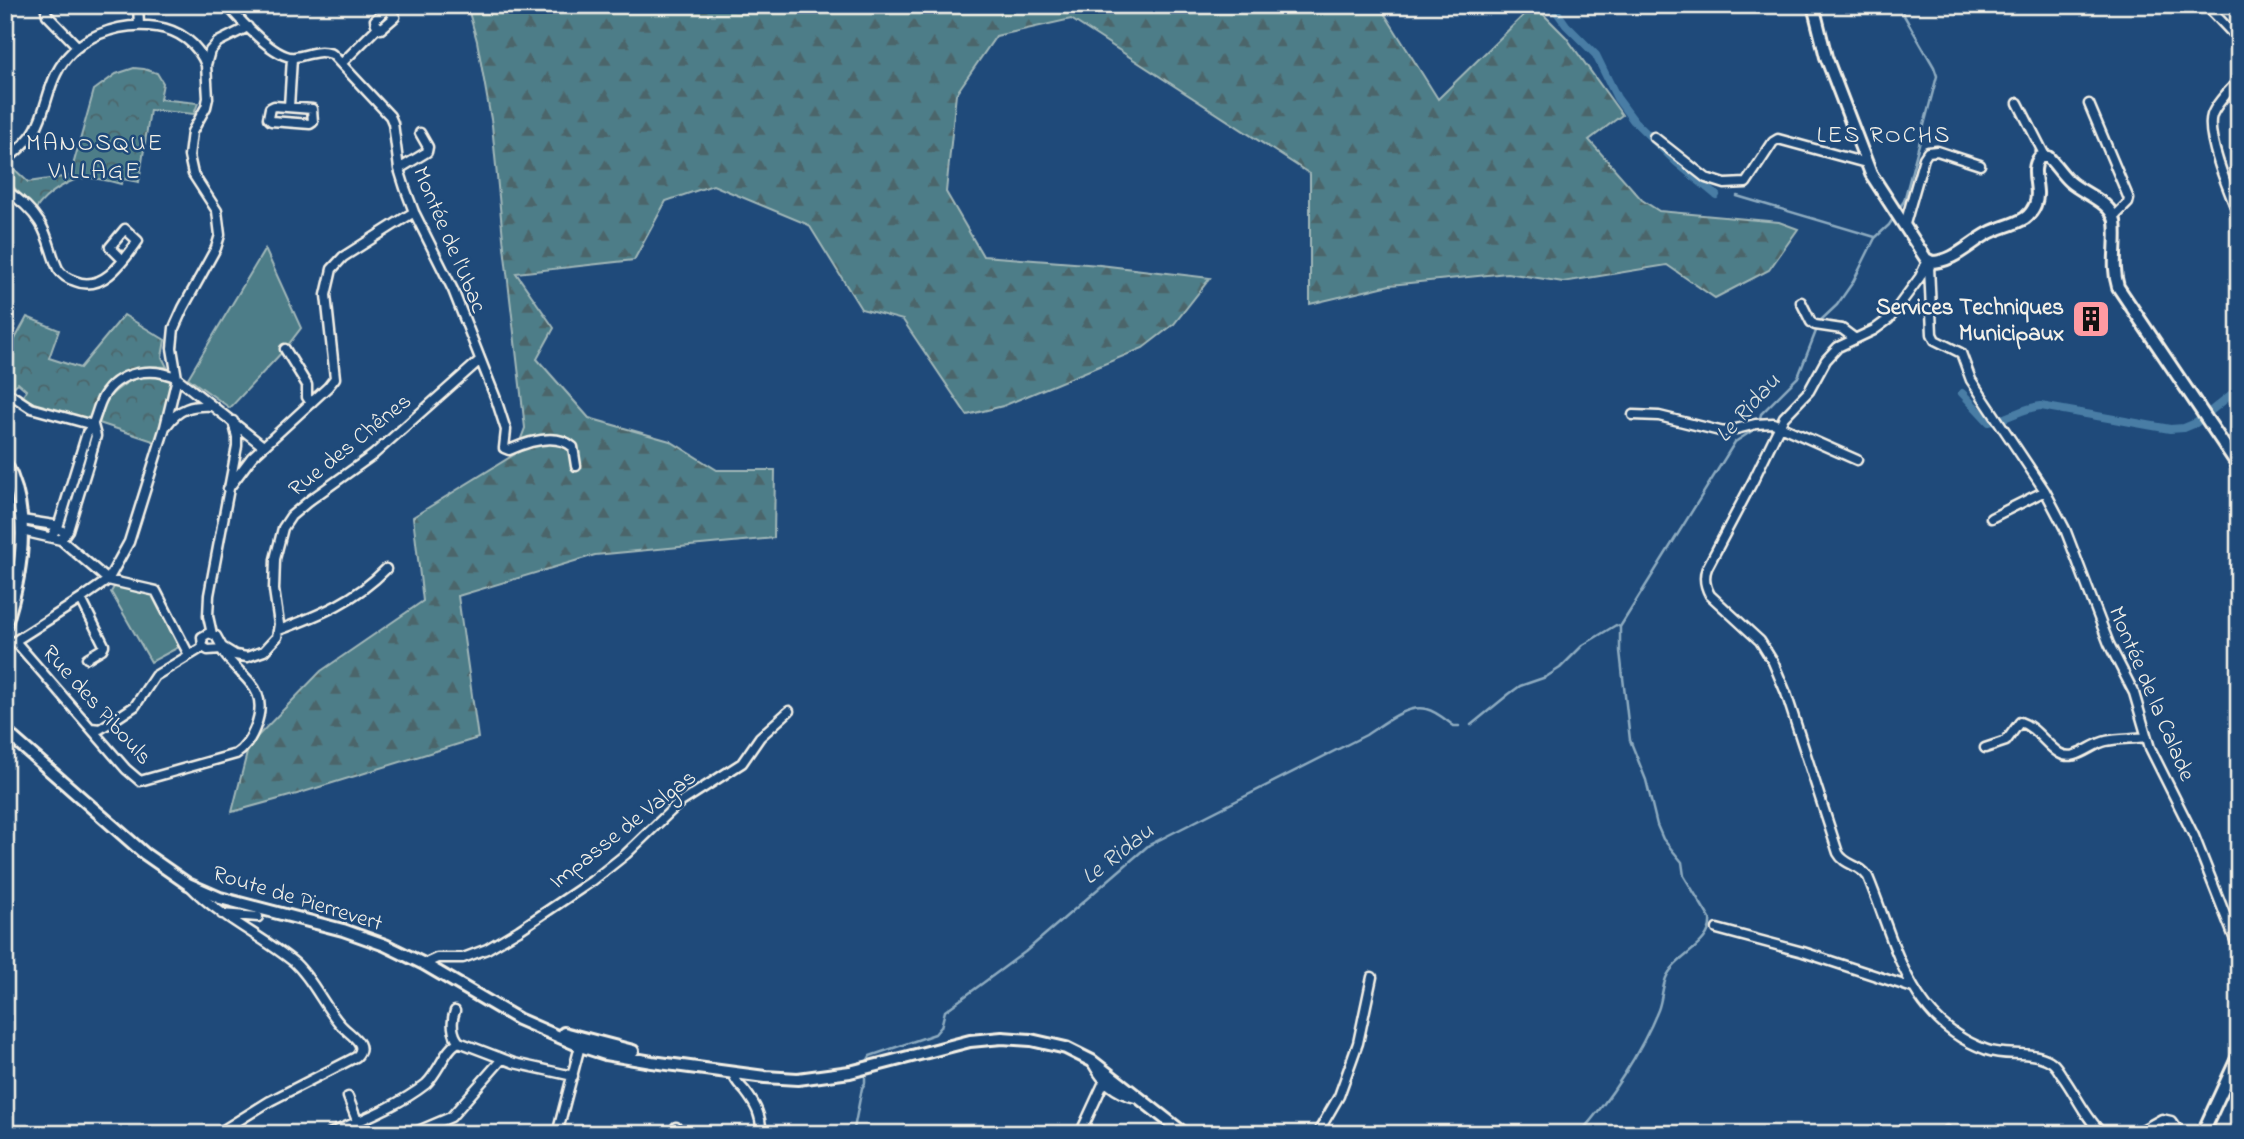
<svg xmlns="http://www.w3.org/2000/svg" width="2244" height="1139" viewBox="0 0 2244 1139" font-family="'Indie Flower',sans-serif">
	<defs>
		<pattern id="forest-firs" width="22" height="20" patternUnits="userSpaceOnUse" patternTransform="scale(1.75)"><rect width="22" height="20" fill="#4e7d88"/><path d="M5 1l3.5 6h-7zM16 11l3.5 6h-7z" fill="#4c656a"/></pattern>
		<pattern id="park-crowns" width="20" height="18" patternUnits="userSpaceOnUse" patternTransform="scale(1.75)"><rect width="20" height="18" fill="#4e7d88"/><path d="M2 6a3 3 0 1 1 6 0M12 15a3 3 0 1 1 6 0" fill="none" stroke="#4c656a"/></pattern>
	</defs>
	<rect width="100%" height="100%" fill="#1f4a7a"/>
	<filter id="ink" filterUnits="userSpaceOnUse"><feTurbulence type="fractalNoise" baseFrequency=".0143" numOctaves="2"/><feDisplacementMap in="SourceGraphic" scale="14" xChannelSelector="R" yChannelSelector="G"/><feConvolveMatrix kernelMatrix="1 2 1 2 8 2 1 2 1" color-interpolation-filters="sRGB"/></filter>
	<g filter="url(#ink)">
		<path fill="#4e7d88" stroke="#a1b7b8" stroke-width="2" d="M265,249l36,79 -16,21 -55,59 -42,-30z
			M116,584l37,11 25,48 -1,5 -26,14 -40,-70z"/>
		<path fill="url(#forest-firs)" stroke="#a1b7b8" stroke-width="2" d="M467,5h912l59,94 96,-94 32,32 56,78 -33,25 53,60 17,11 120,11 19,7 -29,41 -54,28 -48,-33 -104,17 -56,-9 -117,12 -80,19v-130l-239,-155 -75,17 -40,58 -10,98 37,64 117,9 110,13 -36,46 -31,24 -140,58 -36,9 -64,-95 -42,-11 -52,-84 -96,-40 -47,16 -32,59 -118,13 38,55 -17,31 52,59 81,23 47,29h58l-1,68 -179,17 -137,41 20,142 -181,56 -65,18 17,-67 72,-74 102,-70 -10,-84 102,-63 10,-26 -22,-190 -11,-113 -15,-84z"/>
		<path fill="url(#park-crowns)" stroke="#a1b7b8" stroke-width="2" d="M134,68l10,1 13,4 6,10 -3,16 38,4 -4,11 -44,-4 -11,72 -16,-3 -2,5c-11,-3 -23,-6 -34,-6 -16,-1 -42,17 -51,31l-31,-30v-10l5,-4 18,17 42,-6 24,-86 22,-16z
			M124,315l41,25 -3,17 5,10c-45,-4 -62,12 -78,53 -24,-5 -45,-10 -66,-23l3,-7 -8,-7 -8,7 -5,-5v-48l9,4 13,-24 32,13 -10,28 31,10z
			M150,374c9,1 20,0 23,10l-17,58 -57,-19c2,-27 26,-43 51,-49z
			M5,474c18,40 14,93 0,134z"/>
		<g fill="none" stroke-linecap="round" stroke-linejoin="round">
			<path stroke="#8dabc0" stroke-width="2.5" d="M1737,196l138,41
				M1898,210l6,-9 33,-125 -3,-9 -36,-62
				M1471,725l38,-31 11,-8 26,-9 14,-9 23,-23 33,-20 4,2
				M866,1063l4,-7 65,-22 6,-7 4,-16 80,-59 124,-107 217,-110c16,-10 40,-31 60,-26 10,2 20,11 28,17h5
				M444,1064l12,-15 8,-1
				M853,1134l9,-46 3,-5v-8
				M1579,1134c31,-34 62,-82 79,-124 4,-10 4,-22 8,-32 9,-22 47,-33 44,-59l-26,-43 -2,-14 -19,-23 -6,-14 -11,-45 -16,-40 -10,-89v-24l115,-185 23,-15 3,-13 37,-37 22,-56 17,-16 16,-23 22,-44 14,-13 6,-9"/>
			<path stroke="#487da5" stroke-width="8" d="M1552,5l14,20 30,30 21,43 17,23 42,41 40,33
				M1962,393l27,29c18,-2 32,-14 52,-16l129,23 14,-1 12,-5 43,-35"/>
			<defs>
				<path id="street" d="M49,5l-3,5 1,5 31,32
					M138,5l1,20
					M227,5c12,14 49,55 68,52 14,-2 22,-8 37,-3l58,62 3,7 6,46 6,19 9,24 39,78 43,109 10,31 -2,18 5,2c18,-8 47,-18 64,-3l3,19
					M2206,5l33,35
					M387,8l8,9 -14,12 -5,-5 -1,-4z
					M342,63l36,-36
					M2239,80c-9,10 -22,22 -27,35 -7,21 18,79 27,101
					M2018,103l27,53
					M2089,104l40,95 -1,4 -14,14
					M274,106l38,3 1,13 -3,2 -39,-3 -3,-3 2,-10z
					M289,107l3,-49
					M1654,137l52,41 19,6 21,-1 27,-41 5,-3 88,24
					M5,161c11,-9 23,-19 30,-31 10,-17 12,-38 21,-56 18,-37 62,-53 101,-47 22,3 41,17 49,38
					M399,169l28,-17 1,-5 -8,-14
					M5,190c13,8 27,20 35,33 9,14 11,31 18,46 4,6 10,10 17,12 28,12 49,-21 63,-40l-13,-12 -15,18 11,11h3
					M1905,224l19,-66 4,-6 9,-1 43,14
					M1925,266l-5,11 -31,42 -15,11 -36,17 -12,13 -17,31 -25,26 -31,64 -46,87c-4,10 -2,18 3,27l50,46 13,21 13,31 52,160c7,13 22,11 30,24 28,67 40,145 119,173 19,7 45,0 63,11 6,3 9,11 13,16 13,18 24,43 40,57
					M1929,266l3,68 3,6 26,13 10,27 74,111 20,38 44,115 25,49 16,55 44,88 45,114
					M1801,302l10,20 4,3 27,4 12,9
					M285,349l22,36v12l4,6
					M5,391l26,17 62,17
					M1633,415l26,1 65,16 32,-8 17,-1 84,37
					M167,425c12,-17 25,-20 45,-19
					M228,489l24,-32 76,-70 7,-9 -9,-83 6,-26 11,-12 71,-45
					M5,515v53
					M1991,518l54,-27
					M22,520l32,5 7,5
					M22,531l39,9 47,40 48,11 33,64
					M51,537l8,-13 28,-91c9,-10 9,-24 16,-36 15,-26 49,-31 74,-19l86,68
					M61,540l7,-10 20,-65 8,-29 -3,-11
					M81,599l23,46 -2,4 -15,9
					M279,630c41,-15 77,-30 107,-61
					M209,633l7,3 6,11 -1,2 -13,1 -5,-3 -1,-10z
					M212,634l-4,-18 1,-21 28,-149v-9l-4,-16
					M15,641l111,128 14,12 96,-27c10,-6 15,-16 19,-26 17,-43 -16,-49 -34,-79
					M5,644l10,-3 66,-42 27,-19 21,-38 36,-115 12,-49 -5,-30 2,-20 9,-20 33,-60 4,-13 -3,-24 -24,-37 -4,-18 3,-24 14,-25 2,-9 -2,-33 4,-14 8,-9 30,-15
					M222,647l13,8 12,2 17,-6 13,-14 2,-13 -5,-34 1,-31 8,-31 8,-12 19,-16 63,-45 107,-95
					M91,728l9,1 35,-23 20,-30 48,-29
					M1985,748l21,-7 14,-19c16,5 25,22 39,31 16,10 32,-9 47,-12 13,-3 27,-2 40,-4
					M190,886c31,32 71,49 105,77 19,18 28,42 45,61 8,10 30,20 16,33l-86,44 -53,33
					M222,914l36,3
					M1717,929l86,23 110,36
					M424,964l13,-6h26l24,-9 32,-19 73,-49 34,-27 52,-50 64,-41 18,-26 29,-26
					M455,1011c-4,10 -3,23 4,31
					M1093,1064c10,18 22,29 43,34
					M733,1073c2,9 7,12 12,18 11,14 17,26 16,43
					M348,1097l14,37
					M676,1127l1,7
					M1947,1131l1,3
					M329,1134c32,-14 69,-28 97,-50 13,-12 20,-37 33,-42l55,21 59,13
					M411,1134l40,-17 51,-58
					M557,1134l24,-92
					M1080,1134l24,-52
					M1317,1134l22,-38 19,-53 14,-66
					M2135,1134l27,-15 9,2 10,13"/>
				<path id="secondary" d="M1813,5l13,52 45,117 55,85 4,2 -1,5
					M1930,262c23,1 40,-19 59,-29 11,-6 25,-8 36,-15 4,-3 8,-8 10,-13 7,-16 -7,-34 5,-48h8c8,8 14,18 22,25 14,12 41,20 45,39 3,23 -4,43 3,66l121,180
					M5,462c28,51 17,113 0,165
					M5,731l140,123 43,30 32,14 123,32 42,15 39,19 94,55 62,27 25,8 47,8 113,15 33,2 52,-7 120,-31 32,-3 29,2 35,8 26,13 93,73
					M564,1033l69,18
					M2202,1134l37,-80"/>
			</defs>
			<use href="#street" stroke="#f4f1e8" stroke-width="13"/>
			<use href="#secondary" stroke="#f4f1e8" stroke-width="16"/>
			<use href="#street" stroke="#1f4a7a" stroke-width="8"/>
			<use href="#secondary" stroke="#1f4a7a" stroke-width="10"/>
		</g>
	</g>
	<defs>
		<symbol id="building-square" viewBox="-11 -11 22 22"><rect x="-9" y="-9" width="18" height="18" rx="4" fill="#ff9aa2" stroke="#1f4a7a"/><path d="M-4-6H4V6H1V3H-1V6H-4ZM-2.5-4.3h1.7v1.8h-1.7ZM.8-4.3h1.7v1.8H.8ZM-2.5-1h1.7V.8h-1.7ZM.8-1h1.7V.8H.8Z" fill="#111"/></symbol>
	</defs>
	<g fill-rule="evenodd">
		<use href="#building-square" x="2069" y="297" width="44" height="44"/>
	</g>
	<g text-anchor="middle" stroke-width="5" stroke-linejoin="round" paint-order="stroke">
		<g font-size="23" fill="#f4f1e8" stroke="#1f4a7a">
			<text transform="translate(451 239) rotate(67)" y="8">Montée de l'Ubac</text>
			<text transform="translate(349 444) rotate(-39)" y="8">Rue des Chênes</text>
			<text transform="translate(2153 693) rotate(67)" y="8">Montée de la Calade</text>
			<text transform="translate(98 704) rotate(48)" y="8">Rue des Pibouls</text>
			<text transform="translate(622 828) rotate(-38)" y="8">Impasse de Valgas</text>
			<text transform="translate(298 897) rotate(17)" y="8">Route de Pierrevert</text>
		</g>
		<g font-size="23" font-weight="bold" fill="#f4f1e8" stroke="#1f4a7a" text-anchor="end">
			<text x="2064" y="314">Services Techniques<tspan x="2064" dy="26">Municipaux</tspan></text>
		</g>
		<g font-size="24" letter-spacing="2" fill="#f4f1e8" stroke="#1f4a7a">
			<text x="1884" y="142">LES ROCHS</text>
			<text x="95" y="150">MANOSQUE<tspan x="95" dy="28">VILLAGE</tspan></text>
		</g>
		<g font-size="24" font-style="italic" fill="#dae0de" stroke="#1f4a7a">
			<text transform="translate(1747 407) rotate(-48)" y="8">Le Ridau</text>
			<text transform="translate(1117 853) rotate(-38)" y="8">Le Ridau</text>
		</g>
	</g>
	<rect width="2244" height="1139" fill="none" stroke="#1f4a7a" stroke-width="28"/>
	<rect x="14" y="14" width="2216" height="1111" fill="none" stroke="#f4f1e8" stroke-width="2.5" filter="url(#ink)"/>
</svg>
